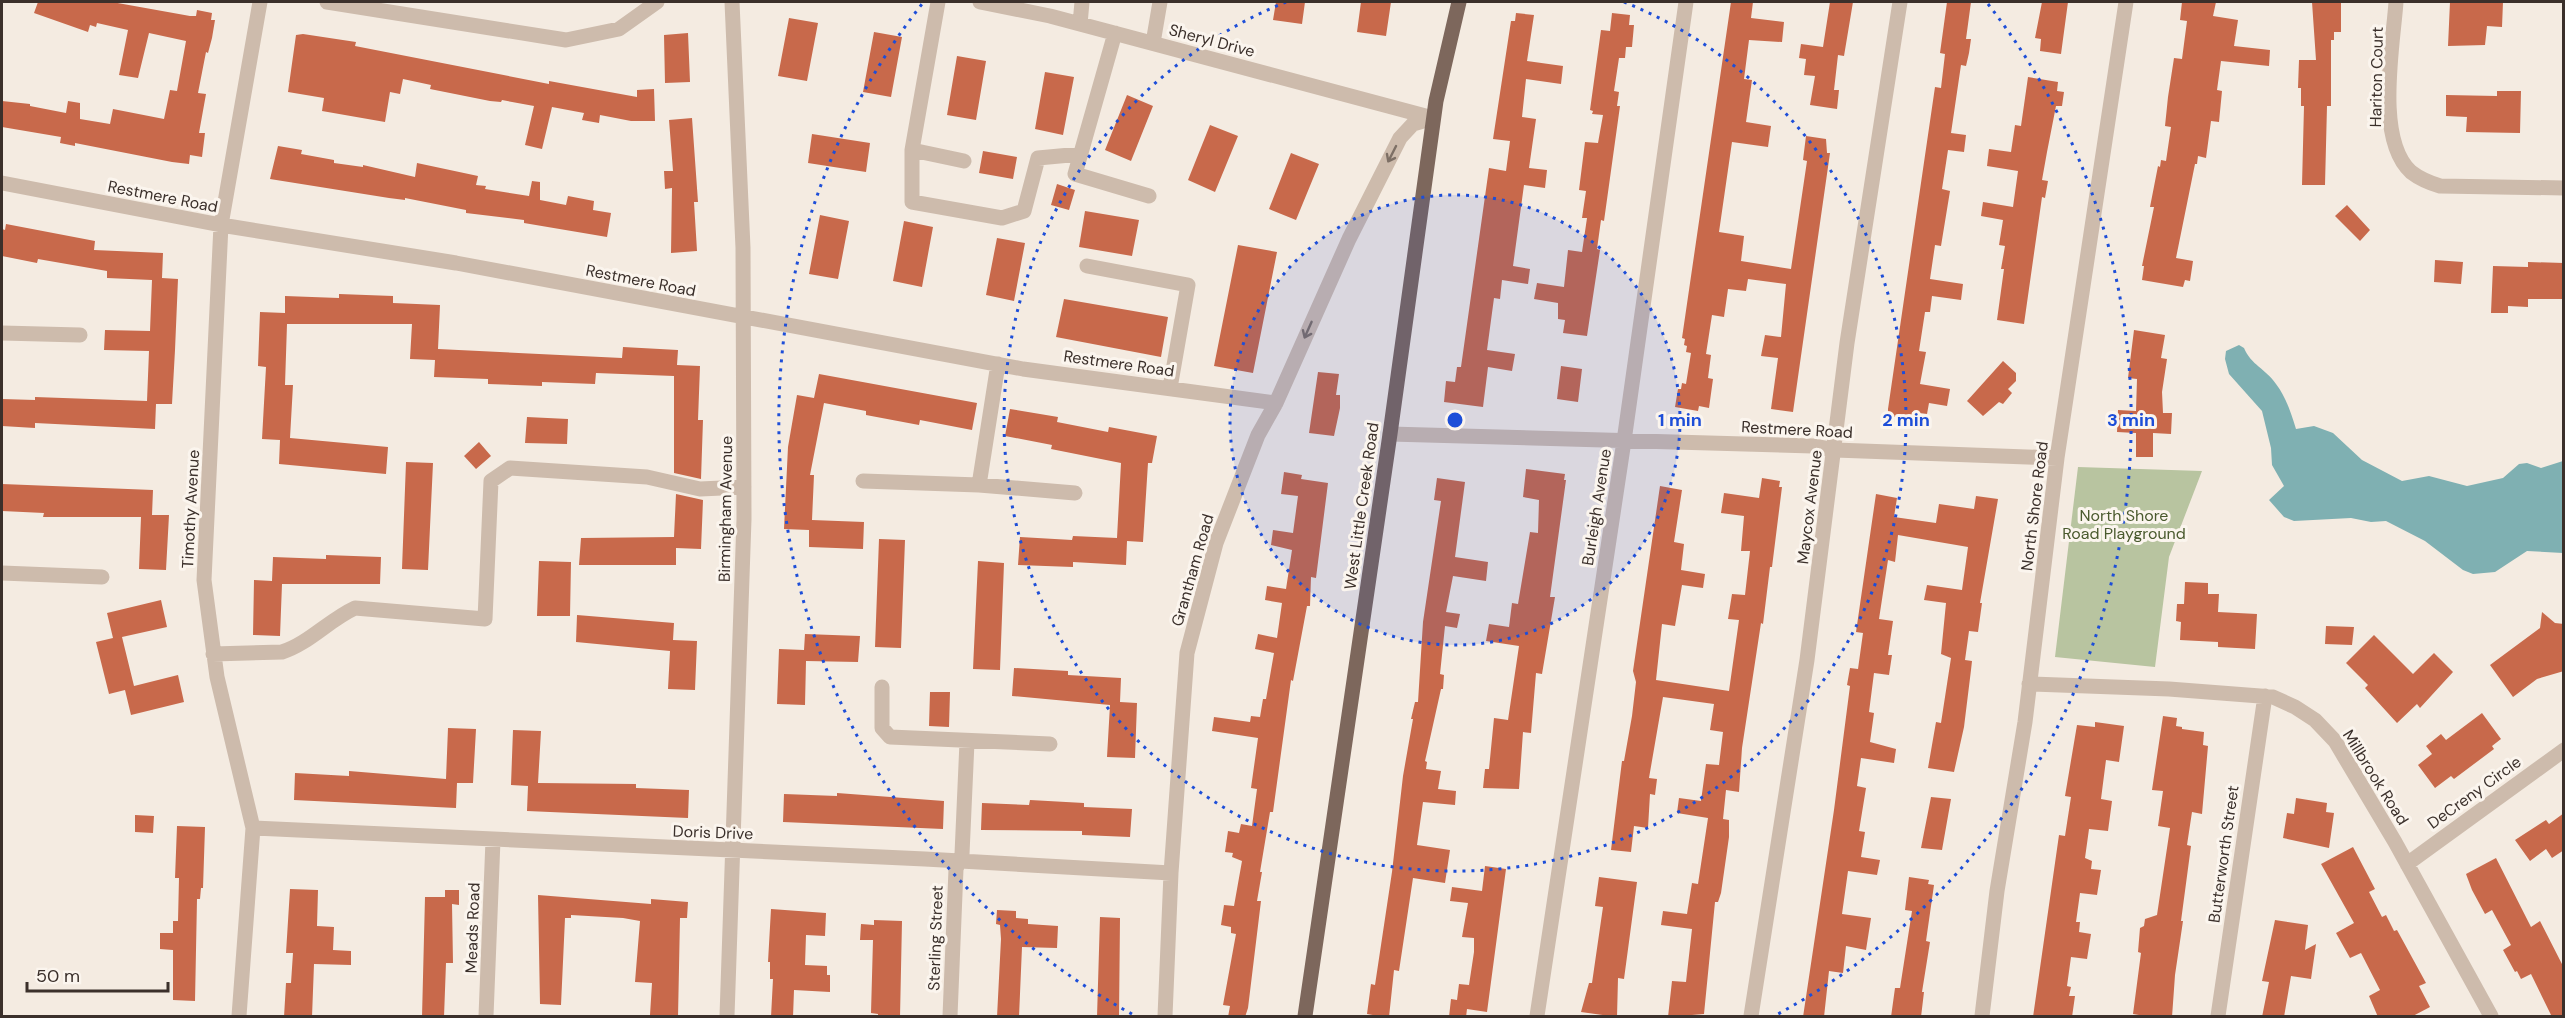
<svg xmlns="http://www.w3.org/2000/svg" width="2565" height="1018" viewBox="0 0 2565 1018" font-family="'DM Sans',sans-serif">
	<rect width="100%" height="100%" fill="#f4ebe1"/>
	<path fill="#b8c4a0" d="M2078,467l124,4 -33,86 -14,110 -100,-10z"/>
	<path fill="#7fb0b2" d="M2239,345l5,3c7,17 22,21 32,36 10,13 15,29 20,45l18,-3 19,7 29,27 40,21 27,-5 38,10 36,-8 16,-14 8,-1 14,5 22,-7v92l-36,-2 -32,21 -22,2 -10,-4 -38,-29 -39,-20 -15,1 -20,-4 -57,3 -10,-4 -15,-17 15,-14 -12,-21 -1,-17 -9,-37 -33,-37 -4,-15 1,-8z"/>
	<path fill="#c8694b" d="M38,2h74l78,14h6l1,-6 15,3 -1,7h4l-3,18 -4,15 -2,-1 -8,41 8,1 -7,39h6l-3,24 -12,-2 -1,9 -17,-2 -97,-19v3l-15,-3 1,-6 -59,-10v-26l28,3v2l36,7 2,-12 12,2v16l30,5 3,-15 51,10 6,-29 7,1 9,-50 -37,-8 -11,45 -19,-3 9,-45 -31,-7 -1,4 -6,-2 -2,7 -54,-19z
		M1276,2h29l-3,22 -29,-4z
		M1361,2h30l-5,34 -29,-4z
		M1731,2h22l-2,16 33,4 -2,20 -33,-2 -5,39 8,1 -6,42 25,4 -3,21 -36,-5 -13,90 25,4 -3,25 50,8 16,-108 -4,-1 3,-24 20,3 1,14h3l-37,259 -22,-3 7,-51 -17,-2 4,-21 16,2 5,-53 -38,-5 -2,12 -18,-2 -4,28 -12,-2 -6,39 5,1 -3,23 5,1 -4,29 -10,-2 -1,5 -23,-4 3,-18h3l1,-6 4,1 5,-31 -5,-1 1,-6 -3,-1 1,-6 -3,-1z
		M1830,2h23l-9,54 -6,-1 -4,35h5l-2,19 -27,-4 5,-29 -11,-1 2,-16 -7,-1 2,-14 22,3z
		M1947,2h24l-5,37h5l-2,14 -3,13 -5,-1 -10,68 15,2 -2,17 -16,-2 -6,39 8,2 -9,55 -6,-1 -5,34 33,5 -2,16 -29,-4 -2,16h-5l-6,39 7,1 -6,32 30,5 -3,17 -18,-3 -2,11 -15,-2 -1,7 -23,-3v-7l47,-322 6,1 4,-34 -5,-1z
		M2042,2h26l-7,52 -21,-3 1,-12 -6,-1z
		M2182,2h34l-3,14 25,4 -4,26 36,4 -1,16 -48,-5 -4,29 5,1 -3,31 -8,-1 -5,37 -8,-2 -1,8h-2l-19,94 17,3 -3,20 -5,-1 -2,7 -41,-7 2,-14h-2l12,-59h-4l8,-41 2,1 1,-7 5,1 5,-34 -6,-1 3,-29 6,-39 8,1 5,-38 -7,-1z
		M2312,2h29v30h-7v8h-3v66h-4l-2,79h-23l2,-79h-3v-18h-3l1,-28h17z
		M2450,2h53l-1,25 -15,-1 -2,19 -37,1z
		M1516,13l18,2 -7,46 36,5 -2,18 -35,-5 -4,38 14,2 -7,49 18,2 -2,18 -21,-3 -11,81 17,3 -2,15 -26,-4 -2,19 -6,-1 -7,52 28,4 -3,17 -24,-4 -5,40 -39,-5 2,-21 9,1 2,-15h4l28,-199 17,3 4,-30 -17,-2 18,-118h4z
		M1612,13l18,2 -1,10h5l-2,22h-6l-1,11h-6l-5,33 5,1 -2,14h3l-16,115 -3,-1 -4,29 3,1 -13,86 -24,-3 2,-13 -7,-1v-16l-24,-4 3,-16 27,4 4,-37 14,2 5,-34h-5l4,-27 -7,-1 6,-48 13,1 5,-28 -11,-1 1,-3 -3,-1 11,-80 9,1z
		M789,18l29,5 -11,58 -29,-5z
		M874,32l28,5 -11,60 -28,-5z
		M688,33l2,49 -25,1 -1,-48z
		M303,34l53,8 -1,4 194,38v-3l88,16v-7l17,-1 1,32h-24l-31,-6 -1,8 -17,-3 2,-7 -32,-6 -10,42 -17,-4 9,-39 -32,-6 -1,2 -11,-1 -60,-12 1,-4 -28,-6 -3,15 -10,-2 -5,30 -63,-11 2,-13 -36,-6 8,-57z
		M957,56l29,5 -10,59 -29,-5z
		M1045,72l29,5 -11,58 -28,-6z
		M2028,77l30,5 -1,9 7,1 -2,14h-6l-9,46 -5,28 6,1 -3,17 -3,-1 -18,127 -27,-4 7,-51h-3l4,-23 -6,-1 4,-25 -22,-4 2,-14 30,5 5,-36 -31,-5 2,-17 22,3 4,-27 6,1z
		M2497,91h24l-1,42 -54,-1 1,-15 -21,-1v-21l51,1z
		M1127,95l26,11 -22,55 -26,-11z
		M692,118l6,84h-4l3,49 -26,2 1,-65 -7,1 -1,-18h9l-4,-51z
		M1210,125l28,11 -23,56 -27,-12z
		M812,134l58,9 -4,29 -58,-9z
		M278,146l24,4 -1,4 33,6v3l29,4v-2l52,12 2,-14 61,13 -2,9 10,1 -1,3 44,7 3,-15 8,1v18l26,5 2,-9 26,5 -1,9 18,3 -4,24 -83,-14v-3l-58,-7v-3l-61,-12v2l-16,-2 -119,-19z
		M983,151l34,6 -4,22 -34,-6z
		M1291,153l28,11 -23,56 -27,-11z
		M1057,184l18,6 -6,20 -18,-5z
		M2347,205l23,25 -10,11 -25,-25z
		M1085,211l54,9 -7,36 -53,-9z
		M820,215l29,6 -11,58 -29,-5z
		M904,221l29,6 -11,60 -29,-6z
		M6,224l89,17 -1,9 69,3 -1,25 16,1 -3,71 -3,54h-16l-1,25 -120,-6v5l-33,-2v-27l33,1v-3l112,4 2,-50 -45,-1 1,-20 45,1 2,-51 -45,-2v-7l-69,-12 -1,4 -35,-7v-27l3,1z
		M997,238l28,5 -11,58 -28,-6z
		M1238,245l39,7 -24,121 -39,-7z
		M2435,260l28,2 -2,22 -27,-2z
		M2528,262l36,1v36h-36v8l-20,-1v7h-17l2,-47 35,1z
		M339,294l54,2v7l47,2 -2,44 184,9 1,-11 55,3 -1,15 23,1 -2,54h5l-2,59 -27,-6v-97l-78,-3 -1,11 -53,-2v4l-54,-2v-5l-54,-2 1,-17 -25,-1 2,-35h-125l-2,61h8l-3,53 98,9 -2,27 -107,-10 1,-24 -18,-1 4,-72 -8,-1 2,-54 25,1v-17l54,2z
		M1064,299l104,18 -7,40 -105,-20z
		M2134,330l31,5 -4,23 6,1 -5,33 1,21h9l-1,21 -18,-1v24h-17v-24l-19,-1 1,-22 18,1 1,-32 -9,-1z
		M2003,361l13,12v8l-8,8 4,4 -9,11 -4,-2 -16,14 -16,-15z
		M1561,366l21,3 -4,33 -21,-3z
		M1318,372l21,2 -3,21h4v13l-6,28 -25,-3z
		M819,374l158,29 -5,27 -52,-10 -1,5 -53,-10v-4l-42,-8 -14,72h4l-2,45 52,2 -1,27 -54,-2v-17l-25,-1 4,-82 9,-52 17,3z
		M1010,409l48,8 -1,5 51,10 1,-5 48,9 -5,27h-4l-5,79 -16,-1 -1,24 -53,-3v5l-55,-2 2,-28 52,3 1,-4 44,2 4,-75 -70,-14 1,-4 -47,-9z
		M527,417l41,2 -1,25 -42,-1z
		M479,442l12,14 -15,13 -12,-13z
		M406,462l27,1 -5,107 -26,-1z
		M1526,469l39,5 -1,6h2l-16,117h5l-13,77 -6,-1 -5,60 -8,-1 -4,57 -36,-1 2,-19h4l5,-51 14,2 11,-74 -33,-5 3,-17 20,3 3,-24 6,1 12,-72 8,1 1,-33 -16,-3z
		M1284,472l18,3 -1,4 27,4 -12,95 -5,-1 -1,29h-3l-14,75 -2,-1 -18,132h-3l-10,60h2l-5,29h4l-13,107 -3,9h-17l2,-11 -7,-1 13,-71 -5,-1v-6l-10,-2 3,-20 10,1 8,-45 -10,-4 1,-4 -8,-1 3,-21 11,2 2,-9 11,2 5,-37 -6,-1 7,-50 -46,-7 2,-14 36,5 1,-6 9,1 3,-18h3l8,-46 -19,-4 3,-15 19,4 5,-35 -17,-3 2,-14 19,3 6,-39 -21,-5 2,-15 20,3 5,-37 -17,-2z
		M1437,478l28,4 -10,75 33,5 -2,19 -33,-5 -7,36 14,2 -3,14 -12,-2 -5,48 4,1 -1,14h-2l-16,72 2,1 -1,7 15,2 -3,18 18,2 -1,14 -32,-3 -6,43 33,5 -5,33 -32,-5 -14,93 -5,-1 -5,47h-5l-17,-3 4,-30 4,1 17,-113 11,-96 10,-57h-2l4,-17h3l5,-80 18,-121 -7,-1z
		M1762,478l18,3 -1,6h3l-10,80h-2l-7,57 -2,-1 -19,125 -3,44 -13,-2 -3,29 6,1v17l-8,56 -3,9h-3l-11,112 -36,3 4,-36 14,1 6,-53 -31,-4 2,-14 24,3 5,-31 6,1 10,-66 -31,-5 2,-15 22,3 5,-37 13,1 4,-33 -13,-2 4,-26 -51,-7 -14,81 8,1 -2,16 -5,-1 -2,34 -14,-2 -3,26 -20,-2 11,-89h2l8,-45 4,-34 -3,-11 27,-185 22,4 -8,52 10,2 -3,26 24,4 -2,14 -21,-3 -7,41 -13,-2 -6,56 73,11 10,-71 -11,-1 4,-25 13,1 5,-44h-9l3,-35 -23,-3 3,-20 35,5z
		M2,484l151,6 -1,25h17l-3,55 -27,-1 2,-52h-98l1,-4 -42,-2z
		M676,494l27,6 -2,49 -25,-1v17h-97l2,-27 93,-1z
		M1876,494l21,4 -3,19 42,6 3,-19 35,5 2,-13 22,3 -18,104h2l-4,29 -9,-1 -4,29 7,1 -1,9 -7,57 -10,45 -26,-4 8,-46 5,1 10,-65 -10,-4 5,-51 -22,-3 3,-15 35,5 6,-43 -70,-12 -3,27 -7,-2 -9,59 14,2 -5,34h4l-3,20 -15,-2 -5,39 5,1 -4,29 26,7 -2,14 -33,-5 -4,28 9,2 -7,43 6,1 -4,25 19,3 -3,15 -29,-4 -6,43 29,4 -5,32 -20,-4 -3,27 -14,-2 -5,46h-21l31,-207 16,-124 -3,-1 3,-17 8,1 5,-36 -7,-1z
		M879,539l26,1 -4,108 -26,-1z
		M326,555l55,2 -1,27h-98l-2,52 -27,-1 1,-55 18,1 1,-24 53,2z
		M539,561l32,1 -1,54h-33z
		M978,561l26,2 -4,107 -27,-1z
		M2185,582l23,1v11h11l-1,18 39,2 -2,35 -37,-2v-5l-38,-2 1,-18 -5,-1 1,-17h7z
		M161,600l6,27 -45,10 12,49 44,-11 6,27 -53,13 -6,-25 -16,4 -13,-52 17,-4 -6,-25z
		M2542,612l13,11 9,1v47l-27,8 -24,18 -23,-32 50,-37z
		M577,615l97,8 -1,17 24,1 -2,49 -27,-1 2,-38 -94,-9z
		M2326,626l28,1 -2,18 -27,-1z
		M805,634l55,2 -2,26 -52,-1 -1,44 -28,-1 2,-55 25,1z
		M2374,635l39,39 21,-21 19,19 -33,36 -3,-4 -20,19 -32,-35 3,-3 -22,-22z
		M1014,668l54,3v4l53,3 -1,24 17,1 -2,55 -28,-1 3,-52 -98,-9z
		M930,692h20l-1,35 -20,-1z
		M2482,713l19,26 -9,7 2,3 -40,30 -3,-3 -16,12 -17,-23 14,-11 -6,-8 15,-12 5,6z
		M2163,716l14,2 -1,8 6,1v2l22,3 -1,13 5,1 -6,68 -10,-2 -5,33 4,1 -10,75h2l-8,54 -3,42h-21l-18,-3 8,-61 -3,-1 2,-24 4,-2 1,-7 12,-4 13,-87 -12,-2 5,-35 -11,-1z
		M2095,722l29,4 -5,36 -13,-2 -5,39 11,2 -4,30 -19,-2 -4,29 7,3 -1,8 10,1 -4,25 -17,-2 -4,29h4l-1,10 12,2 -4,25 -16,-2 -4,29 4,1 -2,9h6l-3,21h-39l26,-182 6,1 6,-39 -6,-1 12,-71 18,2z
		M448,728l28,1 -3,54h-16l-1,25 -162,-8 1,-27 54,3v-5l97,8z
		M513,730l28,1 -3,52 98,1v4l53,2 -1,28 -161,-7 1,-25 -17,-1z
		M837,793l107,8 -1,28 -160,-7 1,-28 53,2z
		M1931,797l20,2 -9,51 -21,-2z
		M2296,798l31,5 -1,9 8,1 -5,35 -46,-10 4,-25 7,1z
		M1030,800l54,3v4l48,2 -2,28 -48,-2v-4l-101,-1 1,-27 47,2z
		M2564,813v37l-12,8 -6,-9 -16,12 -15,-21 31,-20 3,4z
		M135,815l19,1 -1,17 -18,-1z
		M177,826l28,1 -2,61h-2l-1,11h-3l-2,102 -22,-1v-50l-13,-1v-16h13v-12h5l1,-43h-4z
		M2353,847l22,42 -6,3 13,25 4,-2 8,16 3,-1 29,53 -7,3 11,21 -19,10h-33l-9,-21 11,-6 -19,-37 -11,5 -14,-25 18,-10 -33,-59z
		M2496,858l35,69 9,-6 24,47v49h-12l-21,-43 -10,5 -4,-8 -2,1 -12,-22 8,-5 -19,-35 -7,4 -13,-24 -6,-16z
		M1485,866l21,3 -19,143 -20,-3 -1,8h-17l2,-18 6,1 2,-16 10,1 5,-33v-14l-12,-1 6,-34 -18,-2 2,-14 30,4z
		M1599,877l38,5 -13,97 -6,-1 -1,39 -36,-5 8,-29h3l11,-76 -8,-1z
		M1909,877l20,3 -1,4 6,1 -8,56 4,1 -8,50h2l-3,25h-30l4,-29h5l12,-77 -7,-1z
		M290,889l28,1 -1,36 17,1 -1,23 18,1v14l-37,-1 -2,53h-28l2,-34h5l2,-30h-7z
		M445,890h14v15l-7,-1 1,59h-7l-2,54h-22l3,-120h20z
		M538,895l113,9v-5l37,3 -1,16h-7l-2,99 -28,-2 2,-32 -17,-1 5,-61 -17,-3 -52,-3v3h-6l-4,87 -21,-1z
		M771,909l55,4 -1,23 -19,-1 -1,30 22,1v9h3v17l-36,-2 -1,27h-22l2,-38h-3v-17h-2z
		M997,910l19,1v7l12,1v5l30,2 -1,22 -35,-1 -3,70h-22l4,-78 -1,-14 -4,-1z
		M1100,917l20,1 -1,99h-22z
		M874,920l28,1 -2,96h-22v-3l-7,-1 2,-73h-13l1,-16 13,1z
		M2275,920l33,5 -3,25 11,-6 -5,35 -20,-3 -7,41h-22l7,-35 -7,-1z"/>
	<g fill="none" stroke-linecap="round" stroke-linejoin="round">
		<path stroke="#cdbbac" stroke-width="15" d="M327,2l239,38 53,-11 38,-27
			M938,2l-26,148 52,11
			M980,2l70,14 383,102
			M2396,2c-3,44 -21,137 15,170 9,7 19,11 29,14l124,2
			M1080,24l2,-22
			M1115,33l-40,141 74,22
			M1153,43l7,-41
			M912,150v52l90,16 22,-7 14,-53 43,-4
			M2,183l219,42 235,38 567,106 253,34
			M1087,266l101,19 -18,103
			M2,333l78,2
			M1390,434l423,12 22,4 222,8
			M863,481l116,4 96,8
			M979,485l19,-121
			M2,573l100,4
			M213,654l69,-2c26,-8 47,-32 73,-44l130,11 6,-138 19,-13 137,9 53,12 44,-2
			M2029,684l140,5 104,8 22,10 20,13 20,21 60,101 96,174
			M882,687v41l8,9 160,7
			M253,828l672,31 246,14
			M2407,864l157,-114
			M239,1016l14,-188 -36,-151 -13,-97 17,-355 39,-223
			M486,1016l7,-176
			M727,1016l17,-497 -1,-271 -11,-246
			M950,1016l6,-147 6,-15 5,-112
			M1165,1016l6,-143 16,-220 29,-110 42,-108 18,-32 73,-164 51,-101 13,-14 20,-6
			M1537,1016l87,-575 62,-439
			M1751,1016l56,-356 40,-317 53,-341
			M1982,1016l15,-125 28,-169 32,-264 69,-456
			M2218,1016l47,-320"/>
		<path stroke="#7d675c" stroke-width="15" d="M1305,1016l85,-582 46,-333 23,-99"/>
	</g>
	<defs><path id="oneway-shaft" d="M-6 0H5M1.5-3L5.5 0L1.5 3" fill="none" stroke-width="1.6" stroke-linecap="round" stroke-linejoin="round" transform="scale(1.5)"/></defs>
	<g stroke="#7d6f65">
		<use href="#oneway-shaft" transform="translate(1392 154) rotate(117)"/>
		<use href="#oneway-shaft" transform="translate(1308 330) rotate(114)"/>
	</g>
	<circle cx="1455" cy="420" r="225" fill="#1d4ed8" fill-opacity=".12"/>
	<g fill="none" stroke="#1d4ed8" stroke-width="3" stroke-dasharray="3 6">
		<circle cx="1455" cy="420" r="225"/>
		<path d="M1624 2A451 451 0 1 1 1286 2"/>
		<path d="M1132 1014A676 676 0 0 1 922 4M1988 4A676 676 0 0 1 1778 1014"/>
	</g>
	<g text-anchor="middle" stroke-width="6" stroke-linejoin="round" paint-order="stroke">
		<g font-size="16" fill="#3b302b" stroke="#fbf5ee">
			<text transform="translate(1212 40) rotate(15)" y="6">Sheryl Drive</text>
			<text transform="translate(2376 77) rotate(-89)" y="6">Hariton Court</text>
			<text transform="translate(163 196) rotate(11)" y="6">Restmere Road</text>
			<text transform="translate(641 280) rotate(11)" y="6">Restmere Road</text>
			<text transform="translate(1119 363) rotate(8)" y="6">Restmere Road</text>
			<text transform="translate(1797 429) rotate(3)" y="6">Restmere Road</text>
			<text transform="translate(1361 506) rotate(-82)" y="6">West Little Creek Road</text>
			<text transform="translate(2034 506) rotate(-83)" y="6">North Shore Road</text>
			<text transform="translate(1596 507) rotate(-81)" y="6">Burleigh Avenue</text>
			<text transform="translate(1809 507) rotate(-83)" y="6">Maycox Avenue</text>
			<text transform="translate(190 509) rotate(-87)" y="6">Timothy Avenue</text>
			<text transform="translate(725 509) rotate(-89)" y="6">Birmingham Avenue</text>
			<text transform="translate(1192 570) rotate(-74)" y="6">Grantham Road</text>
			<text transform="translate(2376 777) rotate(58)" y="6">Millbrook Road</text>
			<text transform="translate(2474 792) rotate(-36)" y="6">DeCreny Circle</text>
			<text transform="translate(713 832) rotate(2)" y="6">Doris Drive</text>
			<text transform="translate(2223 854) rotate(-82)" y="6">Butterworth Street</text>
			<text transform="translate(472 928) rotate(-88)" y="6">Meads Road</text>
			<text transform="translate(935 938) rotate(-88)" y="6">Sterling Street</text>
		</g>
		<g font-size="16" fill="#4a5a2e" stroke="#fbf5ee">
			<text x="2124" y="521">North Shore<tspan x="2124" dy="18">Road Playground</tspan></text>
		</g>
	</g>
	<circle cx="1455" cy="420" r="9" fill="#1d4ed8" stroke="#fbf5ee" stroke-width="3"/>
	<g font-size="18" text-anchor="middle" font-weight="bold" fill="#1d4ed8" stroke="#fbf5ee" stroke-width="6" stroke-linejoin="round" paint-order="stroke">
		<text x="1680" y="426">1 min</text>
		<text x="1906" y="426">2 min</text>
		<text x="2131" y="426">3 min</text>
	</g>
	<rect width="2565" height="1018" fill="none" stroke="#3b302b" stroke-width="6"/>
	<path d="M27 982v9h141v-9" fill="none" stroke="#3b302b" stroke-width="3"/>
	<text x="36" y="982" font-size="18" fill="#3b302b" stroke="#fbf5ee" stroke-width="4.5" paint-order="stroke">50 m</text>
</svg>
